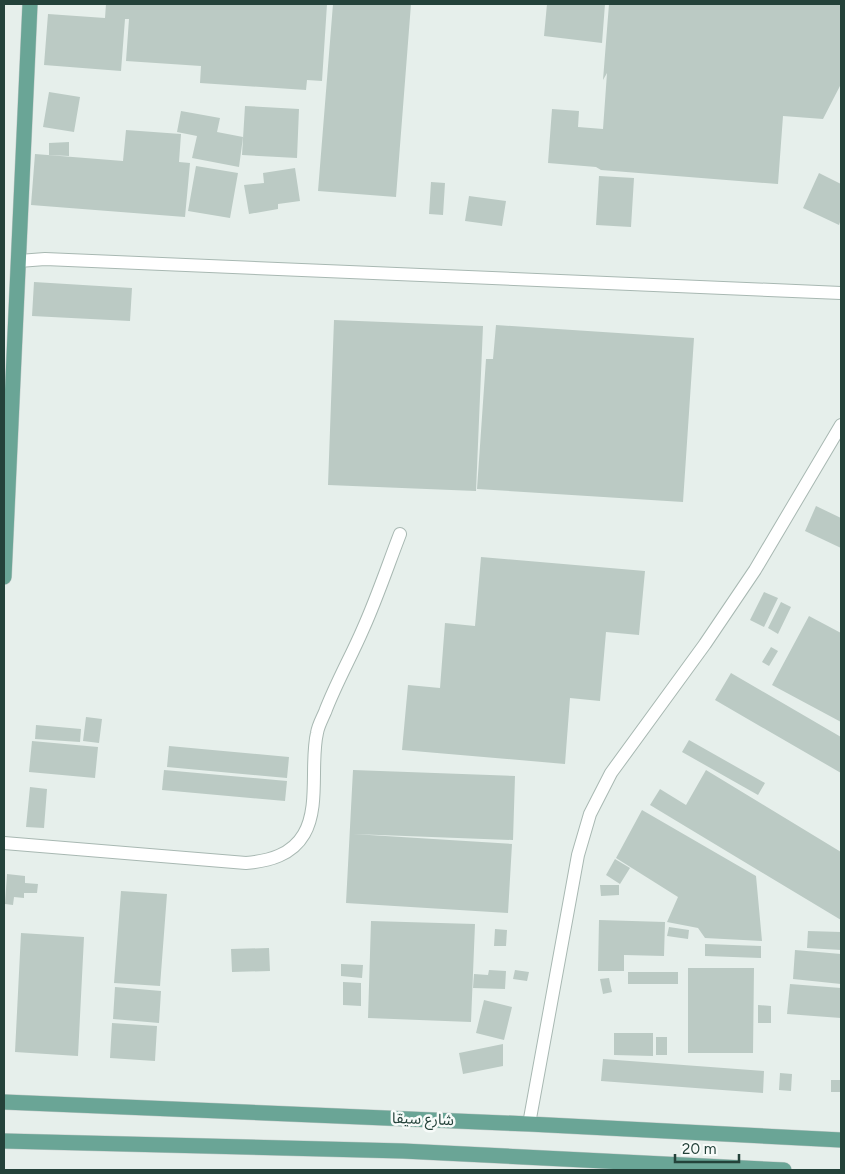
<svg xmlns="http://www.w3.org/2000/svg" width="845" height="1174" viewBox="0 0 845 1174" font-family="Figtree,'Noto Sans Arabic',sans-serif">
	<rect width="100%" height="100%" fill="#e6efeb"/>
	<path fill="#bbcac4" d="M106,4h221l-5,77 -15,-1 -1,10 -106,-7 1,-17 -75,-5 3,-42h-4l-4,52 -77,-6 4,-51 57,4z
		M333,4h78l-15,193 -78,-6z
		M547,4h58l-3,39 -58,-7z
		M609,4h232v80l-18,35 -40,-3 -5,68 -177,-14 -5,-3 -48,-4 4,-54 27,2 -1,16 25,2 4,-56 -4,7z
		M49,92l31,5 -6,35 -31,-5z
		M245,106l54,3 -2,49 -55,-3z
		M181,111l39,7 -3,14 26,5 -4,30 -47,-9 5,-22 -20,-4z
		M126,130l55,4 -2,28 11,1 -5,54 -154,-12 4,-51 88,7z
		M69,142v14l-20,-1v-12z
		M196,166l42,7 -8,45 -42,-7z
		M295,168l5,33 -22,3v5l-29,5 -5,-29 20,-2 -1,-10z
		M819,173l22,11v35l-2,6 -36,-17z
		M599,176l35,2 -3,49 -35,-2z
		M431,182l14,1 -2,32 -14,-1z
		M469,196l37,5 -4,25 -37,-5z
		M34,282l98,6 -2,33 -98,-5z
		M334,320l149,6 -7,165 -148,-6z
		M496,325l198,13 -11,164 -206,-13 9,-130h7z
		M816,506l25,12v30l-36,-17z
		M481,557l164,14 -6,64 -33,-3 -6,69 -30,-3 -5,66 -163,-14 6,-65 32,3 5,-65 30,3z
		M764,592l14,6 -14,29 -14,-7z
		M781,602l10,5 -13,27 -10,-6z
		M809,616l32,17v89l-69,-37z
		M771,647l7,4 -9,15 -7,-4z
		M731,673l110,64v36l-126,-73z
		M86,717l16,2 -3,24 -16,-2z
		M36,725l45,4 -1,13 -45,-3z
		M689,740l76,43 -7,12 -76,-43z
		M32,741l66,6 -3,31 -66,-6z
		M169,746l120,11 -2,21 -120,-11z
		M164,770l123,11 -2,20 -123,-11z
		M353,770l162,6 -2,64 -160,-6 159,10 -4,69 -162,-10z
		M706,770l135,82v68l-191,-115 10,-16 26,16z
		M30,787l17,2 -3,39 -18,-1z
		M642,810l114,66 6,65 -57,-3 -7,-10 -31,-6 11,-25 -62,-39z
		M615,859l15,9 -10,16 -14,-9z
		M7,874l18,2v7l13,1 -1,9h-13v5l-10,-1 -1,8 -8,-1z
		M600,885h19v10l-18,1z
		M121,891l46,3 -7,92 -46,-3z
		M599,920l66,2 -1,34 -40,-1v16h-26z
		M371,921l104,3 -4,98 -103,-4z
		M669,927l20,3 -1,9 -21,-3z
		M495,929l12,1 -1,16h-12z
		M808,931l33,1v18l-34,-2z
		M21,933l63,4 -6,119 -63,-4z
		M705,944l56,2v12l-56,-2z
		M269,948l1,23 -38,1 -1,-23z
		M795,950l46,4v30l-48,-5z
		M341,964l22,1 -1,13 -21,-2z
		M688,968h66l-1,85h-65z
		M489,970l17,1 -1,18 -32,-1 1,-14 14,1z
		M515,970l14,2 -2,9 -14,-2z
		M628,972h50v12h-50z
		M609,978l3,14 -9,2 -3,-15z
		M343,982l18,1v23l-18,-1z
		M790,984l51,4v30l-54,-4z
		M115,987l46,4 -2,32 -46,-4z
		M484,1000l28,7 -8,33 -28,-7z
		M758,1005l13,1v17h-13z
		M112,1023l45,3 -2,35 -45,-3z
		M614,1033h39v23l-39,-1z
		M656,1037h11v18h-11z
		M503,1044v22l-40,8 -4,-21z
		M603,1059l161,12 -1,22 -162,-12z
		M780,1073l12,1 -1,17 -12,-1z
		M831,1080h10v12h-10z"/>
	<g fill="none" stroke-linecap="round" stroke-linejoin="round">
		<defs>
			<path id="lane" d="M19,261l26,-2 796,34
				M4,843l242,20c23,-2 46,-8 58,-29 16,-27 6,-71 13,-101 1,-7 5,-14 8,-21 11,-29 26,-55 38,-83 14,-31 25,-64 37,-95
				M529,1124l49,-269 12,-41 21,-41 94,-129 50,-74 86,-145"/>
			<path id="primary" d="M4,577l26,-573
				M4,1102l525,22 312,16
				M4,1141l399,10 381,19"/>
		</defs>
		<use href="#lane" stroke="#a8b8b2" stroke-width="14"/>
		<use href="#primary" stroke="#c2cac8" stroke-width="16"/>
		<use href="#lane" stroke="#fff" stroke-width="12"/>
		<use href="#primary" stroke="#6aa596" stroke-width="15"/>
	</g>
	<g text-anchor="middle" stroke-width="5" stroke-linejoin="round" paint-order="stroke">
		<g font-size="15" fill="#24423a" stroke="#f7fbf9">
			<text transform="translate(423 1119) rotate(2)" y="5">شارع سيقا</text>
		</g>
	</g>
	<rect width="845" height="1174" fill="none" stroke="#24423a" stroke-width="10"/>
	<path d="M675 1154v8h64v-8" fill="none" stroke="#24423a" stroke-width="2.5"/>
	<text x="682" y="1154" font-size="15" fill="#24423a" stroke="#f7fbf9" stroke-width="4" paint-order="stroke">20 m</text>
</svg>
